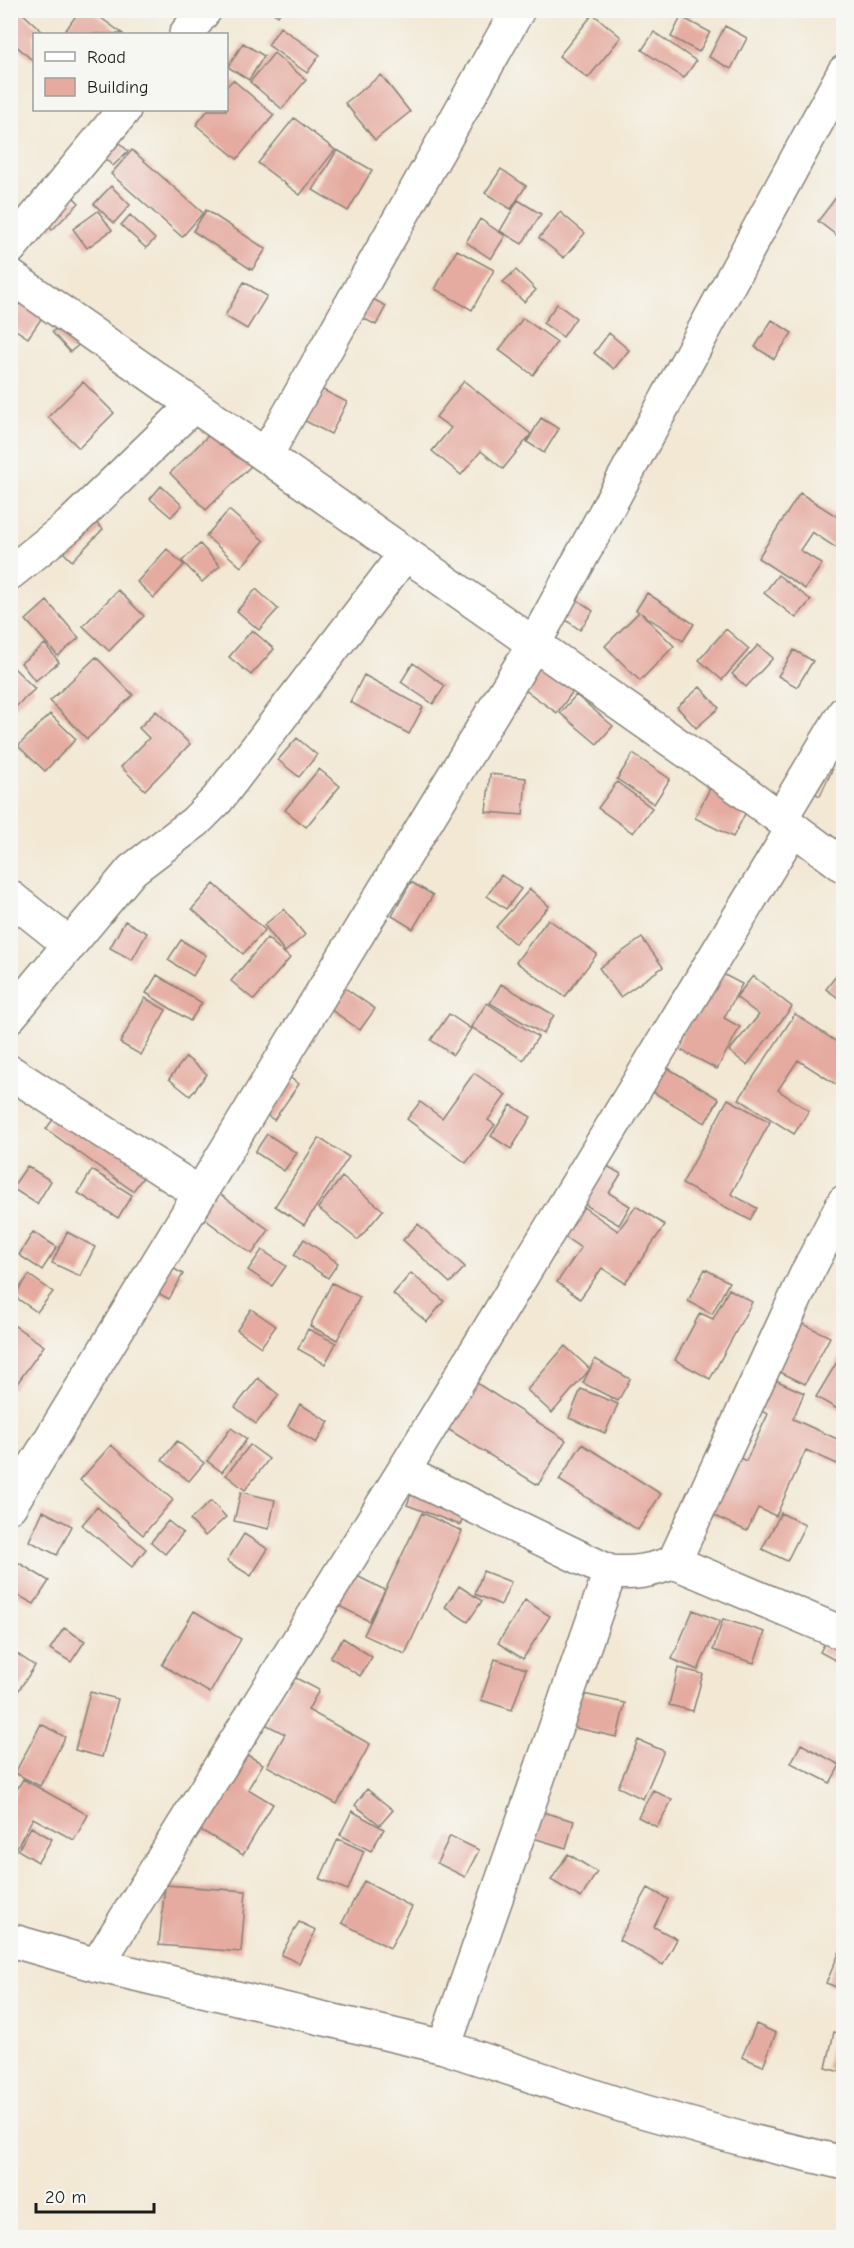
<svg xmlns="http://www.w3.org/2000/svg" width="854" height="2248" viewBox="0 0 854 2248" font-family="'Comic Neue',sans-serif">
	<rect width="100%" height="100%" fill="#f6f6f2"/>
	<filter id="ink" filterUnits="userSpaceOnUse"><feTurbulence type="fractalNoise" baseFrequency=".0167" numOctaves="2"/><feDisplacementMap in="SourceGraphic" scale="12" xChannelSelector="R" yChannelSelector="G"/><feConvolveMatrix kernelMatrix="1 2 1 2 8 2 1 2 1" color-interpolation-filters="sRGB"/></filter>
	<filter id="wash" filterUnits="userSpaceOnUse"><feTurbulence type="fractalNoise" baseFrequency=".008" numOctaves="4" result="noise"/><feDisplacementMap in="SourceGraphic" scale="24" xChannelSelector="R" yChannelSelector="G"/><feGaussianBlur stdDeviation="1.35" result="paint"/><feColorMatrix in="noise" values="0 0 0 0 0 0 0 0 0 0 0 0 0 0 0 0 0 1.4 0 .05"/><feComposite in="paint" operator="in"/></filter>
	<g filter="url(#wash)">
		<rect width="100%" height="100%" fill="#f2e8d4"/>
		<g id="blocks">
			<path fill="#e5aba0" d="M10,10h9l26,24h-11l-1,27 -23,-21z
				M80,10h10l33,24h-60z
				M269,10h13l-4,6z
				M677,10h17l-4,8z
				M593,14l28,23 -33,41 -29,-22z
				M681,17l29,15 -11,20 -28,-15z
				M725,26l22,12 -16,31 -22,-12z
				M280,27l40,28 -13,18 -39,-28z
				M654,32l42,29 -12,17 -42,-28z
				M243,43l21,13 -15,24 -21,-13z
				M274,53l32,27 -24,29 -32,-27z
				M381,75l29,37 -35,28 -30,-37z
				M233,80l41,35 -37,44 -41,-34 12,-15h18v-23z
				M294,118l41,32 -35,45 -42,-32z
				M103,128l25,23 -15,15 -25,-23z
				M132,150l71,63 -21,24 -71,-63z
				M337,150l35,20 -24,41 -35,-21z
				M501,169l25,17 -15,23 -26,-16z
				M111,186l19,19 -16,18 -20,-19z
				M63,187l16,16 -27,27 -16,-16z
				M844,187v54l-26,-20z
				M518,200l23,14 -19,30 -22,-13z
				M206,210l60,39 -14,21 -59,-39z
				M98,211l14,19 -25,18 -14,-19z
				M560,212l25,21 -21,25 -25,-20z
				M130,215l25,24 -9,9 -25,-23z
				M480,219l25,17 -14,23 -25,-17z
				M457,250l37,20 -22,40 -37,-21z
				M516,270l20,20 -12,12 -21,-20z
				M244,282l23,14 -20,33 -22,-13z
				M28,291l22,15 -22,32 -18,-12v-9z
				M358,291l28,15 -10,19 -28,-15z
				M557,304l19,14 -13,19 -20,-14z
				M523,318l34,24 -24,33 -34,-25z
				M68,319l18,20 -16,13 -18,-20z
				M772,320l20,13 -18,26 -19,-12z
				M609,333l20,17 -15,19 -20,-16z
				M464,381l67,53 -28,35 -22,-18 -20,24 -29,-24 19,-23 -15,-11z
				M83,382l31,31 -35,35 -31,-31z
				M309,383l38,19 -16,32 -38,-19z
				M541,418l18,11 -15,24 -17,-11z
				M215,429l36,37 -45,44 -36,-37z
				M161,486l21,19 -11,12 -21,-18z
				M800,493l44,28v20l-6,8 -26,-17 -12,18 22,14 -17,25 -47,-31z
				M229,510l35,31 -23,26 -35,-31z
				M83,511l20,18 -31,32 -19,-19z
				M200,544l20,22 -18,16 -20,-21z
				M167,549l17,16 -30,33 -17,-16z
				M778,575l33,25 -15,18 -32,-25z
				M256,589l22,20 -19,21 -22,-19z
				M118,590l26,26 -35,35 -26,-25z
				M647,593l47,31 -11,17 -42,-28 33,33 -34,35 -35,-35 34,-34 -3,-2z
				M572,596l21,15 -13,19 -21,-15z
				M47,601l32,37 -21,18 -32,-36z
				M726,629l23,20 -27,31 -23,-20z
				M252,630l22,19 -23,26 -22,-18z
				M45,644l14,18 -24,19 -14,-18z
				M758,645l15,13 -27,29 -14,-13z
				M794,650l19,11 -16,26 -19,-11z
				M96,657l37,38 -46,44 -37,-38z
				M532,659l42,31 -17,23 -43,-31z
				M413,663l32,23 -12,18 -32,-22z
				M10,664l25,25 -25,23z
				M364,675l59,32 -14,27 -59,-32z
				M700,687l19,21 -23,20 -19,-21z
				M576,695l37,31 -16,18 -37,-31z
				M156,711l34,33 -45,46 -24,-23 28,-29 -10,-10z
				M50,714l26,25 -31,32 -27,-25z
				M297,738l20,17 -18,22 -21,-17z
				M633,754l37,25 -16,25 -37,-25z
				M812,760l20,10 -12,26 -21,-11z
				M319,769l21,17 -34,41 -21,-17z
				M490,774l36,4 -3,37 -37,-3z
				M617,782l35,26 -19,25 -35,-25z
				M710,788l38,20 -15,29 -38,-19z
				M501,875l20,14 -15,20 -19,-13z
				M411,882l22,13 -20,34 -21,-13z
				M214,884l51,46 -22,24 -51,-45z
				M530,889l19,17 -34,38 -19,-17z
				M284,909l21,26 -20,17 -21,-27z
				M548,919l49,35 -32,43 -49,-35z
				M125,921l22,12 -15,27 -22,-12z
				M267,938l23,20 -36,42 -23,-19z
				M642,938l21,29 -43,30 -21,-29z
				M181,940l25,15 -13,21 -25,-16z
				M842,968l2,1v33l-18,-13z
				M717,971l25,13 -18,34 16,9 -23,42 -42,-22z
				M157,975l45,28 -12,18 -44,-28z
				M753,976l39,31 -45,58 -18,-14 30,-36 -23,-18z
				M335,981l40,28 -15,21 -40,-28z
				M501,984l53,31 -11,19 -53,-31z
				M145,998l21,12 -25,45 -21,-12z
				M487,1003l51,34 -15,23 -52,-33z
				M449,1014l22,15 -18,26 -22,-15z
				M795,1014l49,33v35l-4,5 -42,-27 -20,30 31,21 -15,23 -55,-35z
				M186,1057l21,17 -17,22 -21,-17z
				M656,1061l63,38 -14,24 -64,-38z
				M276,1068l23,16 -25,36 -23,-16z
				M474,1073l32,22 -18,25 7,5 -29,38 -59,-44 13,-17 22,16z
				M728,1099l42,23 -39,72 26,14 -7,12 -68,-36z
				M511,1105l20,12 -20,32 -20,-13z
				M62,1107l87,62 -16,22 -87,-62z
				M267,1134l30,19 -13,18 -29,-19z
				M319,1138l30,19 -45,68 -29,-19z
				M597,1160l24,14 -12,19 21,13 -11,19 -45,-27z
				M27,1166l24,15 -14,23 -25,-16z
				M92,1170l40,25 -14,23 -40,-25z
				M342,1177l41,33 -25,30 -40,-32z
				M205,1183l64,47 -17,24 -65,-48z
				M573,1200l45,31 18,-25 29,19 -40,58 -23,-15 -22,31 -23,-17 24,-34 -28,-19z
				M418,1224l47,43 -15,16 -47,-43z
				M33,1232l24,15 -15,23 -23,-15z
				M67,1232l28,15 -15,29 -28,-13z
				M304,1239l34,24 -10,15 -34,-23z
				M262,1250l24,16 -14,20 -24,-16z
				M157,1259l26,15 -14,25 -26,-14z
				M705,1269l24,13 -17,32 -24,-13z
				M411,1273l33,28 -17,21 -34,-28z
				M29,1275l24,17 -16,20 -23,-16z
				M332,1283l28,14 -23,43 -27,-14z
				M729,1289l23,13 -42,77 -35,-19 25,-47 13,6z
				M251,1309l25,17 -15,21 -24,-17z
				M781,1313l49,24 -25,47 -48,-23z
				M12,1324l32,22 -31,43 -3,-2z
				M308,1329l28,14 -11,21 -27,-15z
				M565,1346l25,23 -38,44 -25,-23z
				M844,1350v57l-3,4 -25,-14z
				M595,1359l35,20 -12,22 -35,-18z
				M753,1370l51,23 -11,26 51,23v25l-38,-17 -30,66 -18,-8 -11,23 -48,-22 26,-58 21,10 22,-47 -29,-13z
				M258,1378l21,17 -23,29 -21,-17z
				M475,1382l91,58 -28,45 -92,-57z
				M581,1389l37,15 -13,29 -36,-15z
				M300,1404l29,18 -13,21 -28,-17z
				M231,1428l16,11 -25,33 -15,-11z
				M177,1441l27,22 -15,18 -27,-21z
				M582,1444l79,50 -23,36 -79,-50z
				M111,1445l62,55 -30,35 -63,-55z
				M250,1445l19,14 -24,31 -19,-15z
				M416,1481l53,20 -9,24 -53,-20z
				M241,1492l34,8 -6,29 -35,-8z
				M211,1501l15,16 -21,19 -15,-16z
				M97,1507l49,42 -14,18 -50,-42z
				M43,1511l29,15 -15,29 -28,-14z
				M422,1513l40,18 -57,123 -41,-19z
				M781,1513l24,12 -18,36 -25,-12z
				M168,1521l15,12 -18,21 -14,-12z
				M244,1534l24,15 -17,27 -24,-15z
				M19,1563l30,18 -15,23 -24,-13v-14z
				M339,1567l46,23 -16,31 -46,-23z
				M483,1571l28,11 -10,23 -26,-11z
				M459,1586l23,15 -14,21 -23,-15z
				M525,1600l25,16 -27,43 -25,-16z
				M693,1610l27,11 -22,49 -26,-11z
				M194,1611l47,28 -31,54 -48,-28z
				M723,1619l42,13 -11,31 -41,-13z
				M64,1628l21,13 -14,21 -21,-13z
				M833,1628l11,5v32l-24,-13z
				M343,1638l29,19 -12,19 -30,-19z
				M10,1649l25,17 -25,37z
				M495,1659l31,10 -14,41 -31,-10z
				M678,1668l25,6 -10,37 -24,-6z
				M292,1676l27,14 -11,20 62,34 -33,60 -70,-38 18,-32 -20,-10z
				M560,1689l65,14 -8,34 -64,-14z
				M90,1692l28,7 -16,58 -27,-7z
				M41,1724l24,13 -25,49 -25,-13z
				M638,1740l26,11 -21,48 -25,-12z
				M801,1744l39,21 -10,18 -39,-20z
				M237,1749l26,15 -15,25 25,15 -30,51 -51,-30z
				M23,1779l65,36 -14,25 -41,-22 -23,42v-58z
				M367,1789l26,21 -13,15 -25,-20z
				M653,1790l19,10 -15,27 -19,-10z
				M525,1807l49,14 -8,27 -49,-15z
				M352,1811l32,18 -13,22 -31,-16z
				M31,1827l21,12 -14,23 -20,-12z
				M450,1836l29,14 -14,27 -28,-14z
				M338,1839l26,12 -16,39 -28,-11z
				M568,1854l29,18 -16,26 -30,-18z
				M364,1881l48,26 -22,41 -48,-25z
				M165,1885l81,6 -5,61 -82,-7z
				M648,1888l20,11 -14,28 23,12 -14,26 -44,-25z
				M299,1922l17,8 -17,33 -18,-8z
				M844,1942v48l-18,-7z
				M756,2024l20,9 -13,33 -21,-9z
				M834,2032l10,2v39l-18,-5z"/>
		</g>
	</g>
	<g filter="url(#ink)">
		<use href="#blocks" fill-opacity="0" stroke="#878278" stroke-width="1.5"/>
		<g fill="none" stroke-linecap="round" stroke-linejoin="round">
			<defs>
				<path id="street" d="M186,34l19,-24
					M10,248l114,-138
					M10,276l732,514 102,76
					M266,455l252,-445
					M10,573l60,-48 123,-119
					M781,818l63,-105
					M10,897l60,48
					M10,1016l122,-146 63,-48 22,-22 188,-246
					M10,1072l189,121
					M403,1472l207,100c24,2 42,-1 64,-10l170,72
					M10,1506l524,-862 310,-572
					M674,1562l134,-291 36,-69
					M10,1940l87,25 347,82 180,59 122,34 98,23
					M97,1965l306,-493 390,-644
					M444,2047l166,-475"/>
			</defs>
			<use href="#street" stroke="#878278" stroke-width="36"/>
			<use href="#street" stroke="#fff" stroke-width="33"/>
		</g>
	</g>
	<rect width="854" height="2248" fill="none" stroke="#f6f6f2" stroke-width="36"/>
	<rect x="33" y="33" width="195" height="78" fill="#f6f6f2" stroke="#9f9f9c" stroke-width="1.5"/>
	<rect x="45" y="52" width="30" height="9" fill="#ffffff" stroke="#9f9f9c" stroke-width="1.5"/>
	<text x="87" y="63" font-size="18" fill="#1c1c1c">Road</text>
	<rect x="45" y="78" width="30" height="18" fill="#e5aba0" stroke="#9f9f9c" stroke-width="1.5"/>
	<text x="87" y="93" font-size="18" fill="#1c1c1c">Building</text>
	<path d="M36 2203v9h118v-9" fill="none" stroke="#1c1c1c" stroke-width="3"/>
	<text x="45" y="2203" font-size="18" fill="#1c1c1c" stroke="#f6f6f2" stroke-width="4.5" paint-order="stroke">20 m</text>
</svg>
